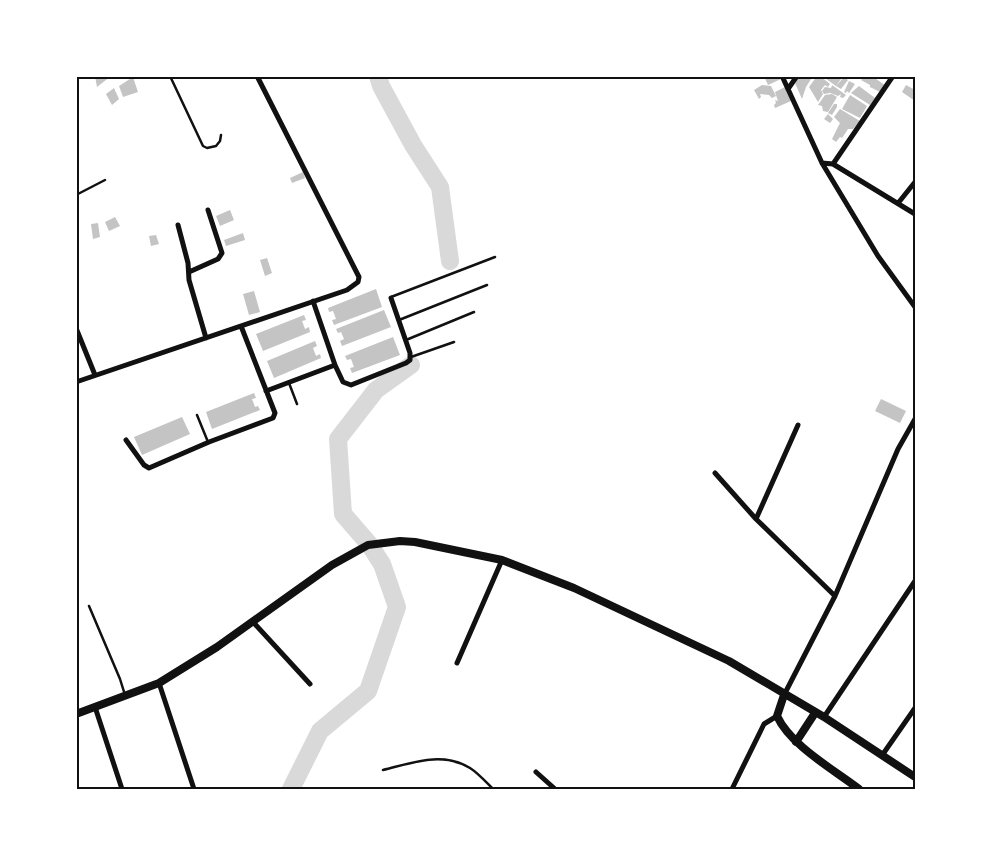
<svg xmlns="http://www.w3.org/2000/svg" width="991" height="865" viewBox="0 0 991 865" font-family="'Fira Sans',sans-serif">
	<rect width="100%" height="100%" fill="#fff"/>
	<g fill="none" stroke-linecap="round" stroke-linejoin="round">
		<path stroke="#d9d9d9" stroke-width="18" d="M378,76l3,10 32,59 27,42 10,74
			M291,789l29,-58 48,-40 29,-84 -15,-43 -13,-20 -26,-30 -5,-75 38,-49 35,-25"/>
	</g>
	<path fill="#c4c4c4" d="M95,76h16l-14,11z
		M764,76h16l1,3 -13,6z
		M799,76h14l-7,11 -4,12 -7,-16z
		M817,76h3l10,8 -2,3 -3,-2 -4,5 2,4 -5,8 -9,-15z
		M822,76h21l-7,10z
		M865,76h7l14,10 -6,6 -10,-5v-2l-9,-5z
		M133,77l5,15 -15,5 -4,-11z
		M844,77l4,3 -7,9 -5,-3z
		M849,81l6,3 -6,9 -2,-2 -1,2 -2,-1z
		M762,85l9,1 5,10 -4,2 -3,-3 -9,-1 1,3 -2,2 -5,-9z
		M832,85l14,10 -3,3 -3,-1 1,-3 -3,2 -10,-4 2,1 -6,1 -2,-3 3,-4 6,1z
		M906,85l9,5v11l-13,-9z
		M859,86l16,12 -5,7 -19,-12z
		M785,87l6,14 -16,7 -1,-3 2,-2 -1,-3 3,1 -3,-9z
		M114,88l5,11 -7,6 -6,-11z
		M832,94l5,3 -9,15 -5,-1 -1,-5 -4,-1 7,-10z
		M850,95l17,11 -7,12 -18,-9z
		M834,104h3v3l-5,8 -4,-2z
		M840,109l20,12 -7,8h-5l-6,9 -2,-1 -4,5 -4,-3 8,-16 -6,-6z
		M828,114l5,5 -3,4 -6,-4z
		M303,172l2,6 -13,5 -2,-5z
		M230,210l4,10 -14,6 -4,-10z
		M115,217l5,9 -11,5 -4,-9z
		M98,223l2,14 -7,2 -2,-15z
		M243,233l2,7 -19,6 -2,-6z
		M156,235l3,9 -8,2 -2,-10z
		M267,258l5,15 -7,3 -5,-16z
		M376,289l6,18 -48,18 -2,-5 4,-1 -3,-8 -4,1 -1,-4z
		M254,291l6,21 -11,3 -6,-21z
		M384,310l7,17 -49,19 -2,-5 4,-2 -3,-7 -3,1 -2,-4z
		M304,315l2,5 -4,1 3,8 4,-2 1,5 -47,19 -7,-17z
		M393,337l7,18 -48,18 -2,-5 4,-1 -3,-8 -4,1 -2,-4z
		M315,341l2,5 -4,2 3,8 4,-2 1,4 -47,20 -7,-17z
		M254,393l2,5 -4,1 3,8 3,-1 2,4 -48,19 -6,-17z
		M881,399l25,12 -6,12 -25,-12z
		M182,417l8,17 -48,21 -8,-18z"/>
	<g fill="none" stroke-linecap="round" stroke-linejoin="round">
		<path stroke="#111" stroke-width="2.5" d="M170,76l33,70 4,2 9,-2 4,-5 1,-6
			M76,195l29,-15
			M391,297l104,-40
			M399,320l88,-35
			M406,340l68,-28
			M411,357l43,-15
			M289,383l8,21
			M197,415l11,27
			M89,606l31,73 5,16
			M383,770c29,-7 59,-19 87,-2 8,5 16,14 23,21"/>
		<path stroke="#111" stroke-width="5" d="M782,76l40,87 56,93 37,51
			M788,89l9,-13
			M822,163l11,1 60,-88
			M833,164l82,50
			M899,202l16,-20
			M178,225l10,38 1,17 17,58
			M189,272l29,-13 4,-6 -14,-43
			M313,301l22,64 8,17 8,3 55,-22 4,-3v-7l-19,-55
			M76,328l19,47
			M76,382l271,-92 11,-8 1,-5 -102,-201
			M266,391l69,-26
			M126,440l18,25 5,3 60,-26 64,-24 2,-5 -34,-87
			M715,473l41,46 79,77
			M756,519l42,-94
			M253,622l57,62
			M457,663l45,-103
			M159,683l35,106
			M784,695l51,-99 63,-147 17,-30
			M95,707l27,82
			M824,717l91,-136
			M883,754l32,-46
			M536,772l19,17
			M732,789l32,-65 13,-8"/>
		<path stroke="#111" stroke-width="8" d="M784,695l-7,21c14,30 56,53 82,73
			M76,714l83,-31 58,-36 115,-82 36,-20 32,-4 15,1 87,18 72,28 155,73 95,56 91,60
			M796,742l19,-29"/>
	</g>
	<rect width="991" height="865" fill="none" stroke="#ffffff" stroke-width="155"/>
	<rect x="78" y="78" width="836" height="710" fill="none" stroke="#111" stroke-width="2"/>
</svg>
